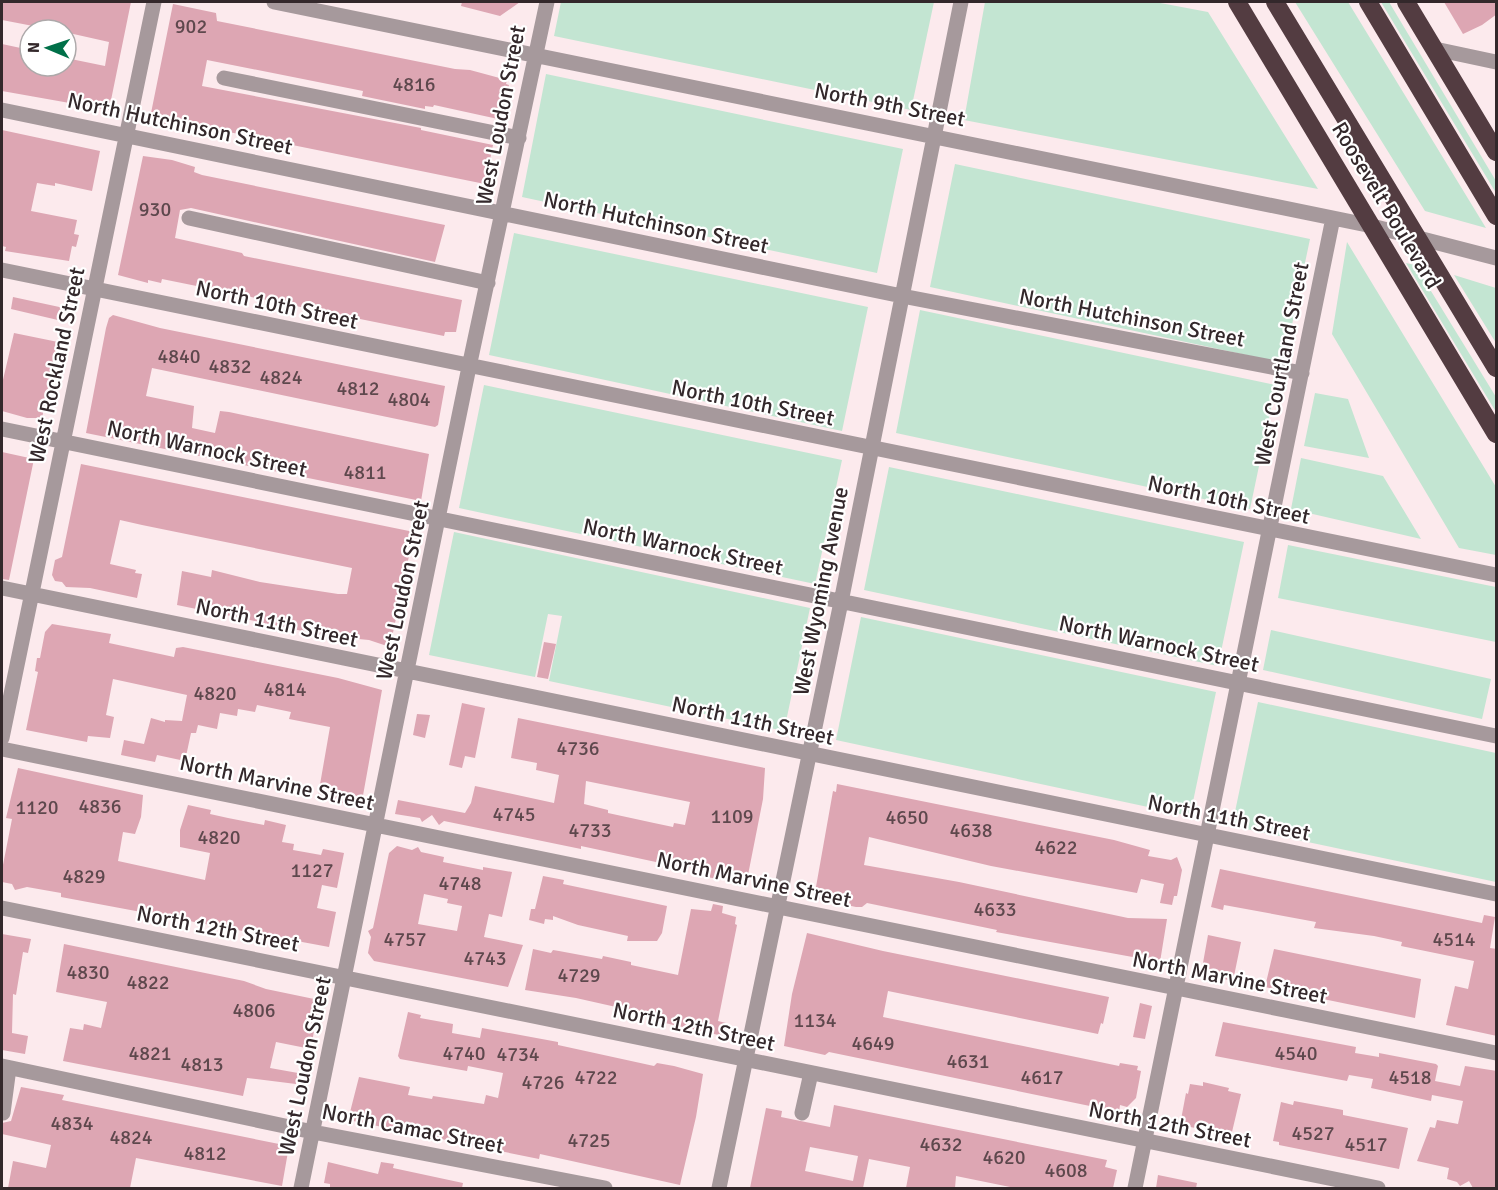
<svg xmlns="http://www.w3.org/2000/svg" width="1498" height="1190" viewBox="0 0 1498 1190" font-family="Signika,sans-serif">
	<rect width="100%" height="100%" fill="#fceaed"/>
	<path fill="#c3e5d2" d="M561,2h373l-23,108 -357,-74z
		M985,2h170l53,10 110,177 -354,-69z
		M1295,2h53l138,226 -61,-17z
		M1381,2h8l107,179v12z
		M546,74l357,75 -26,124 -355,-76z
		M955,164l355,75 -26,124 -354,-76z
		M514,233l354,74 -26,124 -353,-76z
		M1347,242l149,245v68l-37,-7 -127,-214z
		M1406,263l9,2 81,132v15z
		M1454,275l42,13v55z
		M920,310l356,75 -26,124 -354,-76z
		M484,385l358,75 -27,124 -356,-76z
		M1315,393l33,6 21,59 -65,-12z
		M1301,458l82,18 38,63 -130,-30z
		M889,467l355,75 -26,124 -354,-76z
		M454,532l356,76 -26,123 -235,-50 13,-65 -14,-2 -13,63 -106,-22z
		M1288,545l208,42v55l-218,-44z
		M861,617l355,75 -26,124 -354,-76z
		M1271,630l220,49 -9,40 -219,-49z
		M1258,702l238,51v129l-264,-56z"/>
	<path fill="#dda6b3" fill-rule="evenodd" d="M2,2h129l-22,108 -107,-19v-47l28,6v16h36v-8l39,8 4,-24 -40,-9 1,-3h-16l-52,-10z
		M462,2h58l-20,14 -39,-10z
		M1444,2h53v12l-15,11 -19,9z
		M173,4l43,9 1,8 238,48 15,1 37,10 -1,4 3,1 -7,32 -4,2 -64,-14 -1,2 -8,-1v3l-63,-13 1,-5 -156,-31 -5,26 219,42v2l72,15 -8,39 -281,-57 -1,5 -12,-1 -42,-8z
		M2,130l98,21 -8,40 -37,-8v3l-18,-3 -6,28 46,9 -3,14 5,1 -3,12 -4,-1 -3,15 -64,-10 1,-4 -4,-1z
		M143,156l29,4 23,7 -1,5 8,3 243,50 -10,37 -244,-54 -11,2 -5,28 67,15 2,3 218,44 -6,32h-11l-1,4 -282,-57 -1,4 -13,-3v3l-30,-8z
		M13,297l51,11 -2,13 -51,-12z
		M113,315l47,13 285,58 -7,39 -3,2 -283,-59 -6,28 48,10 -2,22 23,5 5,-22 9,1 200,42 -8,47 -335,-68 20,-105 3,-10z
		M14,333l44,9 -16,76h-15l-25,-7v-27z
		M2,452l32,7 -25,121 -7,-1z
		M81,464l333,68 -24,115 -21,-7 -42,-4 -150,-31 5,-34 29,6 1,-7 48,12 78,12h9l5,-26 -210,-43 -22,-5 -10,44 26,6 -1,3 7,1 -5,24 -47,-10 -24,-1 -4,-5 -7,-1 -3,-6 3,-15 7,-3z
		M52,624l59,10 -2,9 65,14 2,-9 7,-1 155,31 44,12 -20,111 -6,3 -15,-1 -23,-7 12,-69 -41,-8 2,-7 -34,-7 -2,7 -17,-3 -1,7 -17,-3 -3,16 -19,-4 -2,8h-5l-6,28 -28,-6 -2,7 -34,-7 3,-15 20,4 7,-26 14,4v-2l17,1 5,-26 -74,-16 -7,36 8,2 -4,21 -22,-2 -1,6 -61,-12 12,-58 -3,-1 2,-13h3l5,-26z
		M544,642l12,2 -8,35 -11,-2z
		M462,703l23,5 -10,50 -10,-2 -3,12 -13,-3z
		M417,714l13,1 -5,23 -12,-3z
		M518,718l247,50 -2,31 -15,76 -3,-1 -2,9 -43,-7 -1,-8 -29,-3 -89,-19v3l-137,-28 -5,4 -7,-10 -10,7 -2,-4 -25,-4 3,-14 67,13 6,-10 4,-17 79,17 5,-28 -23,-5 1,-7 -26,-5zM586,781l104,21 -5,23 -11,-2 -1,4 -19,-4 -46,-10v-3l-24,-6z
		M18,768l125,27 -2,22 -6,17 -12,-2 -5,29 87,19 5,-27 -30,-6v-17l8,-25 23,5 -1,4 18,4 36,7 1,-5 21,5 -4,17 12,2 -1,6 28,5 2,-6 21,4 -7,35 -15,-3 -5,23 19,4 -7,35 -268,-50v-4l-34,-6 -12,3 -3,-6 -10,-2v-12l10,-51 -6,-1z
		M837,784l277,56 36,10 -2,6 23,4 6,-3 5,13 -5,26h-3l-2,9 -12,-2 4,-19 -23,-5 -4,14 -146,-27 -122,-29 -5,28 95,17 169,36 39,1 -7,43 -164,-30 1,-2 -130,-27 -5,4h-6l-42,-9 19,-107 3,1z
		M397,846l15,4 6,-3 3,5 23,5 -1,5 40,8v-3l29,5 -10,45 -13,-3 -5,23 39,8 -15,42 -134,-26 -6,-8 3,-16 -3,-6 5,-3 16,-75zM424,894l24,5 -1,4 15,3 -5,25 -39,-7z
		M1220,869l262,54 2,-8 11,2 -5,31 7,1v87l-51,-11 9,-39 13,3 6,-28 -73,-15 1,-4 -28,-6 -60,-8 2,-6 -92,-17 -1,5 -12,-3z
		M543,876l21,4 -1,4 104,22 -5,27 -5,8h-30l1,-5 -50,-11 -25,-9v4l-8,-1 -1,5 -15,-4 2,-11h4z
		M713,904l10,2 -1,7 14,4 -1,7 2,1 -19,96 8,2 -3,13 -58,-13v-5l-89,-20 -51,-8 8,-41 18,4 2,-3 6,1 43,8 1,-3 28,6v3l47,10 13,-66 20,2z
		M807,933l76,18 226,46 -6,27 -2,-1 -3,11 -210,-43 -5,26 236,49 1,-3 18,3 -1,4 4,1 -5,27 -9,9 -7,-2 -1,7 -290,-60 -4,3 -41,-9 8,-52z
		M2,934l29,5 -3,14 -5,-1 -7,43 -3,-1 -1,39 16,3 -3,18 -23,-4z
		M1208,935l33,7 -8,39 -32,-7z
		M64,944l180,37 22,8 53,11 -8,49 -35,-7 -6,26 28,5 -2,11 -49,-6 -4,18 -180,-35 7,-33 13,2 1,-6 17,4 6,-26 -51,-10z
		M1274,949l147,30 -6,39 -150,-31z
		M1140,1003l12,3 -7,33 -12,-2z
		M408,1012l13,3 -1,3 33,6 -1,9 28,5 2,-10 76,14v3l96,21 3,-3 17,3 29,8 -7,43 -16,68 -140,-31 -1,5 -191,-39 11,-43 51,10 -2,8 24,4 1,-3 51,8 2,-9 12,3 5,-25 -35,-7 -1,5 -67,-12 -2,-3z
		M1223,1022l133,25 -1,6 24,4v-4l57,11 2,2 -3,15 25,5 5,-20 32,5v117h-24l-4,-7 -9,5 -3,-4 -10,-3 2,-11 -32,-7 13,-34 5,1 2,-8 21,4 5,-23 -31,-6 -1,6 -60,-13 2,-9 -24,-4 -2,6 -132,-25z
		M1203,1082l26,6 -1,3 13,3 -9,38 -6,-1v3l-46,-9 6,-32 2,1 2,-10 13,2z
		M21,1087l43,8 -2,5 227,46 -7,40 -146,-28 -6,30h-122l5,-27 33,7 5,-23 -49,-11v-11l9,-2z
		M1294,1101l49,9v5l65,13 -9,41 -120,-24v-3l-6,-1 8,-39 12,3z
		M834,1105l273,55 -2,7 12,3 -4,18h-98l-59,-12 -1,12h-49l4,-21 -41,-8 -6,29h-113l16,-80 16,3 -1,6 49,10zM810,1147l48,9 -5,25 -48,-10z
		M328,1162l50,12 3,-12 13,2 -1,4 70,15 -1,5h-132v-4l-6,-1z
		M1158,1175l39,8 -1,5h-40z"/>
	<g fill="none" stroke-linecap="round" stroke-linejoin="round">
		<path stroke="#a6999c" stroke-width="15" d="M274,2l1098,224 124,32
			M1435,49l61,13
			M224,78l295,60
			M2,110l900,186 400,77
			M189,218l299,65
			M2,270l1494,305
			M2,429l1494,307
			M2,588l1494,306
			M2,738l152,-736
			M2,749l1494,304
			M2,908l1376,280
			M2,1066l311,66 292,56
			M3,1113l6,-45
			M802,1113l9,-40
			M301,1188l168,-821 78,-365
			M719,1188l122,-586 120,-600
			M1135,1188l198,-970"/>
		<path stroke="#533c41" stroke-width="18" d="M1237,2l259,432
			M1275,2l221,366
			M1368,2l128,214
			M1406,2l90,150"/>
	</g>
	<g text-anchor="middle" stroke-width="4.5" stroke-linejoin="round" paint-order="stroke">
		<g font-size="20" fill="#5e484d">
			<text x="191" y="33">902</text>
			<text x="414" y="91">4816</text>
			<text x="155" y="216">930</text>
			<text x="179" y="363">4840</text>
			<text x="230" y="373">4832</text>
			<text x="281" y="384">4824</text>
			<text x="358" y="395">4812</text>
			<text x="409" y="406">4804</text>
			<text x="365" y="479">4811</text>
			<text x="285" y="696">4814</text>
			<text x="215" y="700">4820</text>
			<text x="578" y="755">4736</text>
			<text x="100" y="813">4836</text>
			<text x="37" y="814">1120</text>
			<text x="514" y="821">4745</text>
			<text x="732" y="823">1109</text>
			<text x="907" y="824">4650</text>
			<text x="590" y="837">4733</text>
			<text x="971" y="837">4638</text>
			<text x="219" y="844">4820</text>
			<text x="1056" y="854">4622</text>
			<text x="312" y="877">1127</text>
			<text x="84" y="883">4829</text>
			<text x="460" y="890">4748</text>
			<text x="995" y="916">4633</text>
			<text x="405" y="946">4757</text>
			<text x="1454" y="946">4514</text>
			<text x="485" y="965">4743</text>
			<text x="88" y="979">4830</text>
			<text x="579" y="982">4729</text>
			<text x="148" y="989">4822</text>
			<text x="254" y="1017">4806</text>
			<text x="815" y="1027">1134</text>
			<text x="873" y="1050">4649</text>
			<text x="150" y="1060">4821</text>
			<text x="464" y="1060">4740</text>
			<text x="1296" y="1060">4540</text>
			<text x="518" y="1061">4734</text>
			<text x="968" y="1068">4631</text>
			<text x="202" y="1071">4813</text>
			<text x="596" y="1084">4722</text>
			<text x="1042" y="1084">4617</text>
			<text x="1410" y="1084">4518</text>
			<text x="543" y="1089">4726</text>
			<text x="72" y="1130">4834</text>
			<text x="1313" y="1140">4527</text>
			<text x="131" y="1144">4824</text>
			<text x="589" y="1147">4725</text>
			<text x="941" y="1151">4632</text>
			<text x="1366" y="1151">4517</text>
			<text x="205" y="1160">4812</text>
			<text x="1004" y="1164">4620</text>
			<text x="1066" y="1177">4608</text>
		</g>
		<g font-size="22" fill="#33282b" stroke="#fff">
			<text transform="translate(890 104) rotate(11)" y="8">North 9th Street</text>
			<text transform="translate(500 115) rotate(-79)" y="8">West Loudon Street</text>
			<text transform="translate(180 123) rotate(12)" y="8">North Hutchinson Street</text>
			<text transform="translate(1387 205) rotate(59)" y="8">Roosevelt Boulevard</text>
			<text transform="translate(656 222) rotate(12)" y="8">North Hutchinson Street</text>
			<text transform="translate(277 304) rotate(12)" y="8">North 10th Street</text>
			<text transform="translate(1132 317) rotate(11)" y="8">North Hutchinson Street</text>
			<text transform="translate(1281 364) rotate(-79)" y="8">West Courtland Street</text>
			<text transform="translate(56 365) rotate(-78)" y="8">West Rockland Street</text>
			<text transform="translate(753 402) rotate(11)" y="8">North 10th Street</text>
			<text transform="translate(207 448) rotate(12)" y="8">North Warnock Street</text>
			<text transform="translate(1229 499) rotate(12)" y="8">North 10th Street</text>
			<text transform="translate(683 546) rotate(12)" y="8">North Warnock Street</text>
			<text transform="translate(402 590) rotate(-78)" y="8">West Loudon Street</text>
			<text transform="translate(820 591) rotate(-79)" y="8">West Wyoming Avenue</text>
			<text transform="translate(277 622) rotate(12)" y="8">North 11th Street</text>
			<text transform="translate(1159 643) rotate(12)" y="8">North Warnock Street</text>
			<text transform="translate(753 720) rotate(12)" y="8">North 11th Street</text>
			<text transform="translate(277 782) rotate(12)" y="8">North Marvine Street</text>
			<text transform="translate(1229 817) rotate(11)" y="8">North 11th Street</text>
			<text transform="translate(754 879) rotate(12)" y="8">North Marvine Street</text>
			<text transform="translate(218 928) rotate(11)" y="8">North 12th Street</text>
			<text transform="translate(1230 977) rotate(11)" y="8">North Marvine Street</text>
			<text transform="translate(694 1026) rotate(12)" y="8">North 12th Street</text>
			<text transform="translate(304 1066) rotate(-78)" y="8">West Loudon Street</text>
			<text transform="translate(1170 1124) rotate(11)" y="8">North 12th Street</text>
			<text transform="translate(413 1128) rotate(11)" y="8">North Camac Street</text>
		</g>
	</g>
	<rect width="1498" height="1190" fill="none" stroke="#33282b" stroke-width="6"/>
	<g transform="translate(48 48) rotate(272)"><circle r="28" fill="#ffffff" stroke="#ada9aa" stroke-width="1.5"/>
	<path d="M0-4.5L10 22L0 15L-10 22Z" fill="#007049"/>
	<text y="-9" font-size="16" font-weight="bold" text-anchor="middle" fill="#33282b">N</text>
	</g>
</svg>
